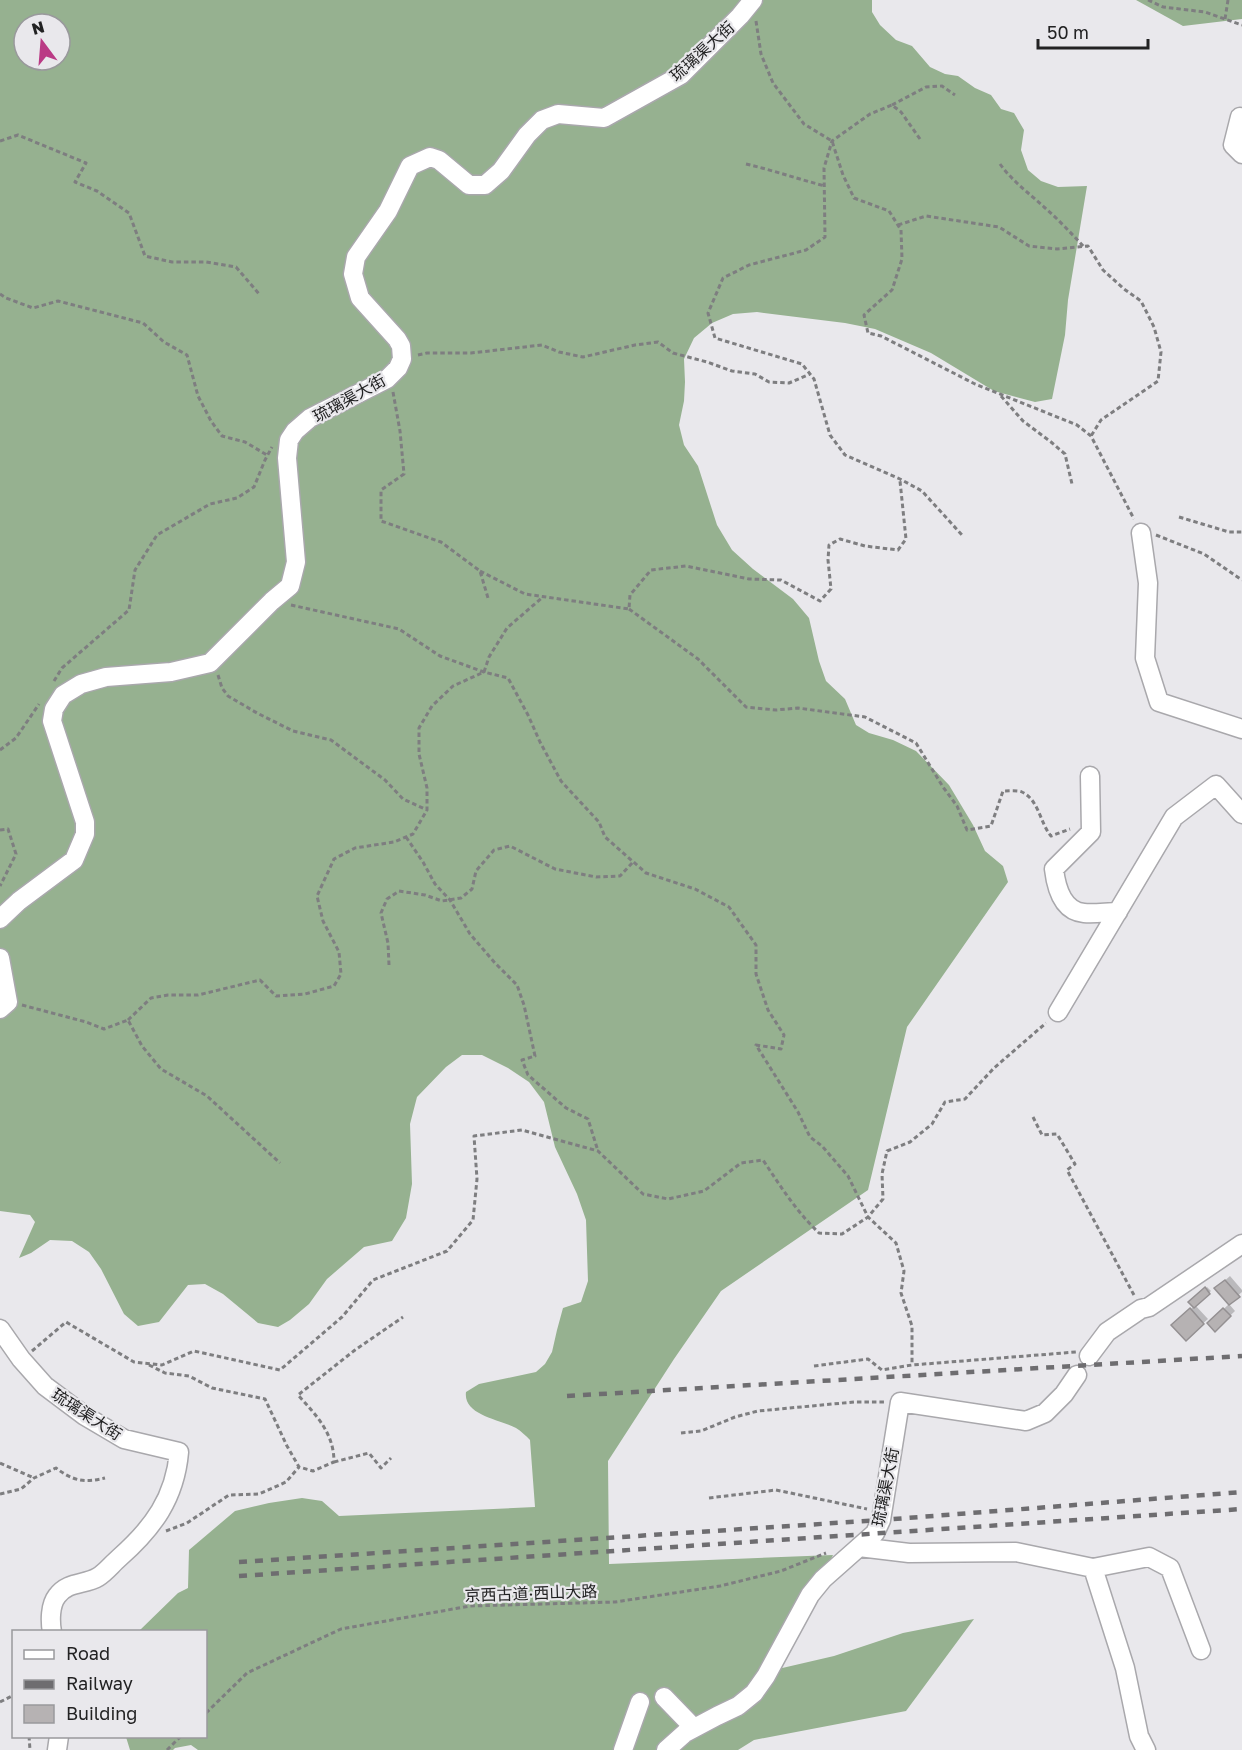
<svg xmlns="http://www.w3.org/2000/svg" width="1242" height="1750" viewBox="0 0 1242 1750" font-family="'Golos Text','Noto Sans SC',sans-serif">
	<rect width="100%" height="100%" fill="#e9e8ec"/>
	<path fill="#96b190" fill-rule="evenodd" d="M0,0h872v12l8,13 16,15 16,6 18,21 15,7 13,2 17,12 16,7 10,14 13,4 10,17 -3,20 7,20 13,11 17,6 29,-1 -19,114 -3,35 -13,64 -17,3 -41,-11 -63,-38 -56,-24 -30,-6 -88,-11 -24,2 -21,9 -18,15 -10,21 1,23 -1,19 -5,24 5,20 14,21 19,59 15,25 21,19 40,30 16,19 10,43 7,20 19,18 11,26 13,8 24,7 23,11 33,34 24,40 12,26 18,15 5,16 -101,145 -39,163 -147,101 -47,68 -66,102 1,103 224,-9 -55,114 56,-13 69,-23 71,-14 -68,92 -152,29 -16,10h-540l-7,-5 -16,3 -2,2h-43l-4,-13 80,-1v-104l-67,-1 39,-38 10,-5 1,-38 46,-39 34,-8 33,-5 20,3 17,15 196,-9 -5,-67c-4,-4 -9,-9 -14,-12 -17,-9 -53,-13 -50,-36l13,-8 57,-12 9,-8 7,-12 5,-22 6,-22 18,-6 7,-21 -2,-61 -9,-26 -22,-47 -11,-45 -15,-20 -21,-14 -26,-13h-20l-16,12 -29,30 -7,27 2,60 -6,34 -14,23 -28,6 -37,32 -18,25 -19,16 -12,7 -20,-4 -35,-29 -18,-10 -17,1 -29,37 -21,4 -14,-12 -23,-45 -12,-17 -17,-11 -22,-1 -19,13 -12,5 16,-36 -5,-7 -30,-4zM24,24h36v36h-36z
		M1136,0h106v19l-59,7z"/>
	<path fill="#0003" d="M1230,1276l12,14v2l-13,11 -8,-19z
		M1207,1287l4,4 -16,14 13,14 -22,19 -12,-13 20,-19 -4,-4z
		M1229,1304l6,7 -20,19 -6,-7z"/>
	<path fill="#b6b2b3" stroke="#949092" stroke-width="1.5" d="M1225,1280l15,17 -11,8 -15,-17z
		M1205,1287l5,7 -16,14 -6,-6z
		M1190,1308l14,16 -18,17 -15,-16z
		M1223,1308l8,8 -16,16 -8,-9z"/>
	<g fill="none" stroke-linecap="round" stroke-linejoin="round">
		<defs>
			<path id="minor" d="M1240,117l-7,28 9,9
				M1141,533l7,50 -3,75 14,44 83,27
				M1090,776l1,56 -37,37c2,17 8,42 30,44 11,1 23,-1 34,-1
				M0,919l19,-18 55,-41 11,-26v-12l-33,-101 2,-12 9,-14 18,-11 25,-7 65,-5 39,-9 62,-62 18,-15 6,-24 -9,-104 2,-18 6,-9 15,-13 77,-39 11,-11 4,-9 -1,-13 -4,-7 -37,-41 -7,-24 3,-17 32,-46 22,-45 20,-9 9,3 30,25h16l16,-14 26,-36 15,-15 16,-6 46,4 77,-43 59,-59 13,-16
				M0,958l8,44 -8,7
				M1058,1012l116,-195 42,-32 26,29
				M0,1329l21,30 24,27 40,30 39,23 55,13c-4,46 -26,76 -60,106 -7,6 -13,14 -21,19 -13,8 -30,4 -41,19 -7,9 -7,25 -5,36
				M1089,1356l18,-24 34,-23 8,-2 93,-63
				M859,1547l50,6 107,-1 77,16 32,100 14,68 7,14
				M1093,1568l56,-11 21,11 31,82
				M664,1697l30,31
				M57,1750l2,-14
				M623,1750l17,-48
				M666,1750l19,-17 32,-17 21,-10 16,-13 12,-17 44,-81 13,-16 52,-46 6,-13 19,-118 126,19 19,-8 19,-19 13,-19"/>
		</defs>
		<use href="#minor" stroke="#a9a8ac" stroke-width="21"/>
		<path stroke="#7e7e80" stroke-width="3" stroke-dasharray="4.5 3" stroke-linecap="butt" d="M1148,0l15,7 42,5 37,13
			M1225,19l3,-19
			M756,21l5,33 12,29 31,41 28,17 11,34 11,23 35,13 12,19 1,29 -10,31 -28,25 4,18 13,3 94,48 102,41 14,11 43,83
			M892,105l34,-18 16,-1 13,9
			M920,139l-19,-27 -9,-7 -22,9 -38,27 -8,27 1,69 -19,13 -57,15 -26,13 -15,35 7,25 87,26 12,15 16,56 15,20 55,24 22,12 40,44
			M0,141l18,-6 68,28 -11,19 22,9 32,22 16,43 27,6h34l30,5 24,28
			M746,164c26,6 52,15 79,22
			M1000,164c12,17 29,29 44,43 14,12 27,26 40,40
			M898,225l28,-9 73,11 30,19 28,3 31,-3 15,24 21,19 17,12 13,26 7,25 -3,29 -57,39 -10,16
			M0,294l6,4 27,10 25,-7 85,22 21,19 23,13 11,41 13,25 11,15 23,6 22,13
			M418,355l9,-2h44l71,-8 17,7 24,5 52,-12 23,-3 15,11 34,9 25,9 23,3 14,8 20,1 21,-9
			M393,392l7,39 4,43 -23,16v31l60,21 39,29 8,27
			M1001,396l22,25 28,21 14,12 7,30
			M1179,517l50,15h13
			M1156,535l48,19 38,26
			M480,571l45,23 104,15 1,-14 21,-25 35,-4 63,13 32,1 39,21 11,-12 -3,-29 1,-15 11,-6 25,7 33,4 8,-11 -6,-58
			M291,605l108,24 41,27 44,16 24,6 20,37 12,27 21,39 38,41 6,15 41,36 49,16 34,18 27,38v29l12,36 16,25 -3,14 -25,-4 42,67 12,25 12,9 26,30 20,41 28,26 8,28 -3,22 11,33v39
			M629,609l69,50 48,48 30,3 22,-2 67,9 51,26 27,44 14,19 10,24 24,-4 12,-35c6,0 15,-1 19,1 17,8 18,31 29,44l19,-7
			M218,675l4,13 6,8 29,17 36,18 38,9 54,40 18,19 24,11
			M54,681l8,-13 67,-58 6,-40 22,-35 53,-31 27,-6 17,-11 11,-27 7,-13
			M0,750l16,-12 23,-34
			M0,830l8,-1 8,25 -16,32
			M406,837l17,25 12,22 15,16 20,34 25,29 22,22 7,20 11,51 -13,4 6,15 38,33 22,11 10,32
			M389,965l-1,-22 -7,-30 6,-14 12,-8 26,4 17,6 19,-3 11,-9 4,-18 18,-21 16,-4 45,23 41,8 24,-1 13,-14
			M22,1005l64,17 18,7 24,-9 14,26 19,23 46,27 73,67
			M128,1020l23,-22 17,-3h30l62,-15 16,16 29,-2 29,-8 7,-12 -2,-22 -16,-31 -6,-25 17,-37 21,-11 39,-6 19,-8 14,-24v-22l-8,-34v-26l13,-22 21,-20 31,-14 5,-15 18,-29 37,-32
			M1033,1117l9,18 15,-1 18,30 -8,6 68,127
			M32,1351l34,-29 68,40 28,3 32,-14 86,19 62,-53 31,-37 74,-29 26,-31 4,-41 -3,-43 48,-6 76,21 45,43 25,5 36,-8 37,-28 22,-3c18,27 33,51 56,73l23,1 26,-17 15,-18 -1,-25 5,-23 23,-9 22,-18 13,-22 20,-3 29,-31 52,-45
			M149,1365l16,8 24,3 23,12 53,11 22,47 12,21 14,4 21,-9c0,-29 -18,-47 -36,-67l57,-45 48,-33
			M814,1366l54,-7 14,11 30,-5 164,-13
			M681,1433l20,-2 34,-14 23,-6 96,-9h32
			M334,1462l35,-9 12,15 10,-10
			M0,1463l34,15
			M0,1494l21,-5 13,-11 22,-10c17,13 28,15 49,10
			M709,1498l67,-8 91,19
			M166,1531l21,-8 42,-28 30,-1 27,-12 13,-15
			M0,1702l14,-7
			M206,1713l41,-40 94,-44 129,-23 145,-4 105,-16 61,-15 45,-18
			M29,1736l1,14
			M167,1750l14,-14"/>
		<use href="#minor" stroke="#fff" stroke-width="18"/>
		<path stroke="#6e6d70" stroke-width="4.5" stroke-dasharray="8 8" stroke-linecap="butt" d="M567,1396l675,-40
			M239,1562l642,-42 361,-28
			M239,1576l1003,-67"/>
	</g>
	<g text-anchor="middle" stroke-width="4.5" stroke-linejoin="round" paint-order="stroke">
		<g font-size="16" fill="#222223" stroke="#e9e8ec">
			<text transform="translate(702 51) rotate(-42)" y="6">琉璃渠大街</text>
			<text transform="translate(349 398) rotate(-29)" y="6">琉璃渠大街</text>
			<text transform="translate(87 1414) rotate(33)" y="6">琉璃渠大街</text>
			<text transform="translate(885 1487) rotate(-79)" y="6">琉璃渠大街</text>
			<text transform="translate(531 1593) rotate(-2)" y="6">京西古道·西山大路</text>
		</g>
	</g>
	<rect x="12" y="1630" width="195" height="108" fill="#e9e8ec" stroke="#99999c" stroke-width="1.5"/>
	<rect x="24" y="1650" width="30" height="9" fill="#ffffff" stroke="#99999c" stroke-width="1.5"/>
	<text x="66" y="1660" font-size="18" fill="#222223">Road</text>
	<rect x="24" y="1680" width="30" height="9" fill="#6e6d70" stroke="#99999c" stroke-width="1.5"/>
	<text x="66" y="1690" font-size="18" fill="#222223">Railway</text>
	<rect x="24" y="1705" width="30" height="18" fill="#b6b2b3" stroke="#99999c" stroke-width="1.5"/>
	<text x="66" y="1720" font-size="18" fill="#222223">Building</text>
	<g transform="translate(42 42) rotate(344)"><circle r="28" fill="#e9e8ec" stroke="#99999c" stroke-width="1.5"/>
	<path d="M0-4.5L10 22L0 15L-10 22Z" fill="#ba3a85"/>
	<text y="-9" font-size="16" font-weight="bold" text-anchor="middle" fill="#222223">N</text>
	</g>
	<path d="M1038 39v9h110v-9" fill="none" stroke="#222223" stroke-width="3"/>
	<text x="1047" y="39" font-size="18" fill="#222223" stroke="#e9e8ec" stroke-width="4.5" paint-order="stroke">50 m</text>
</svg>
